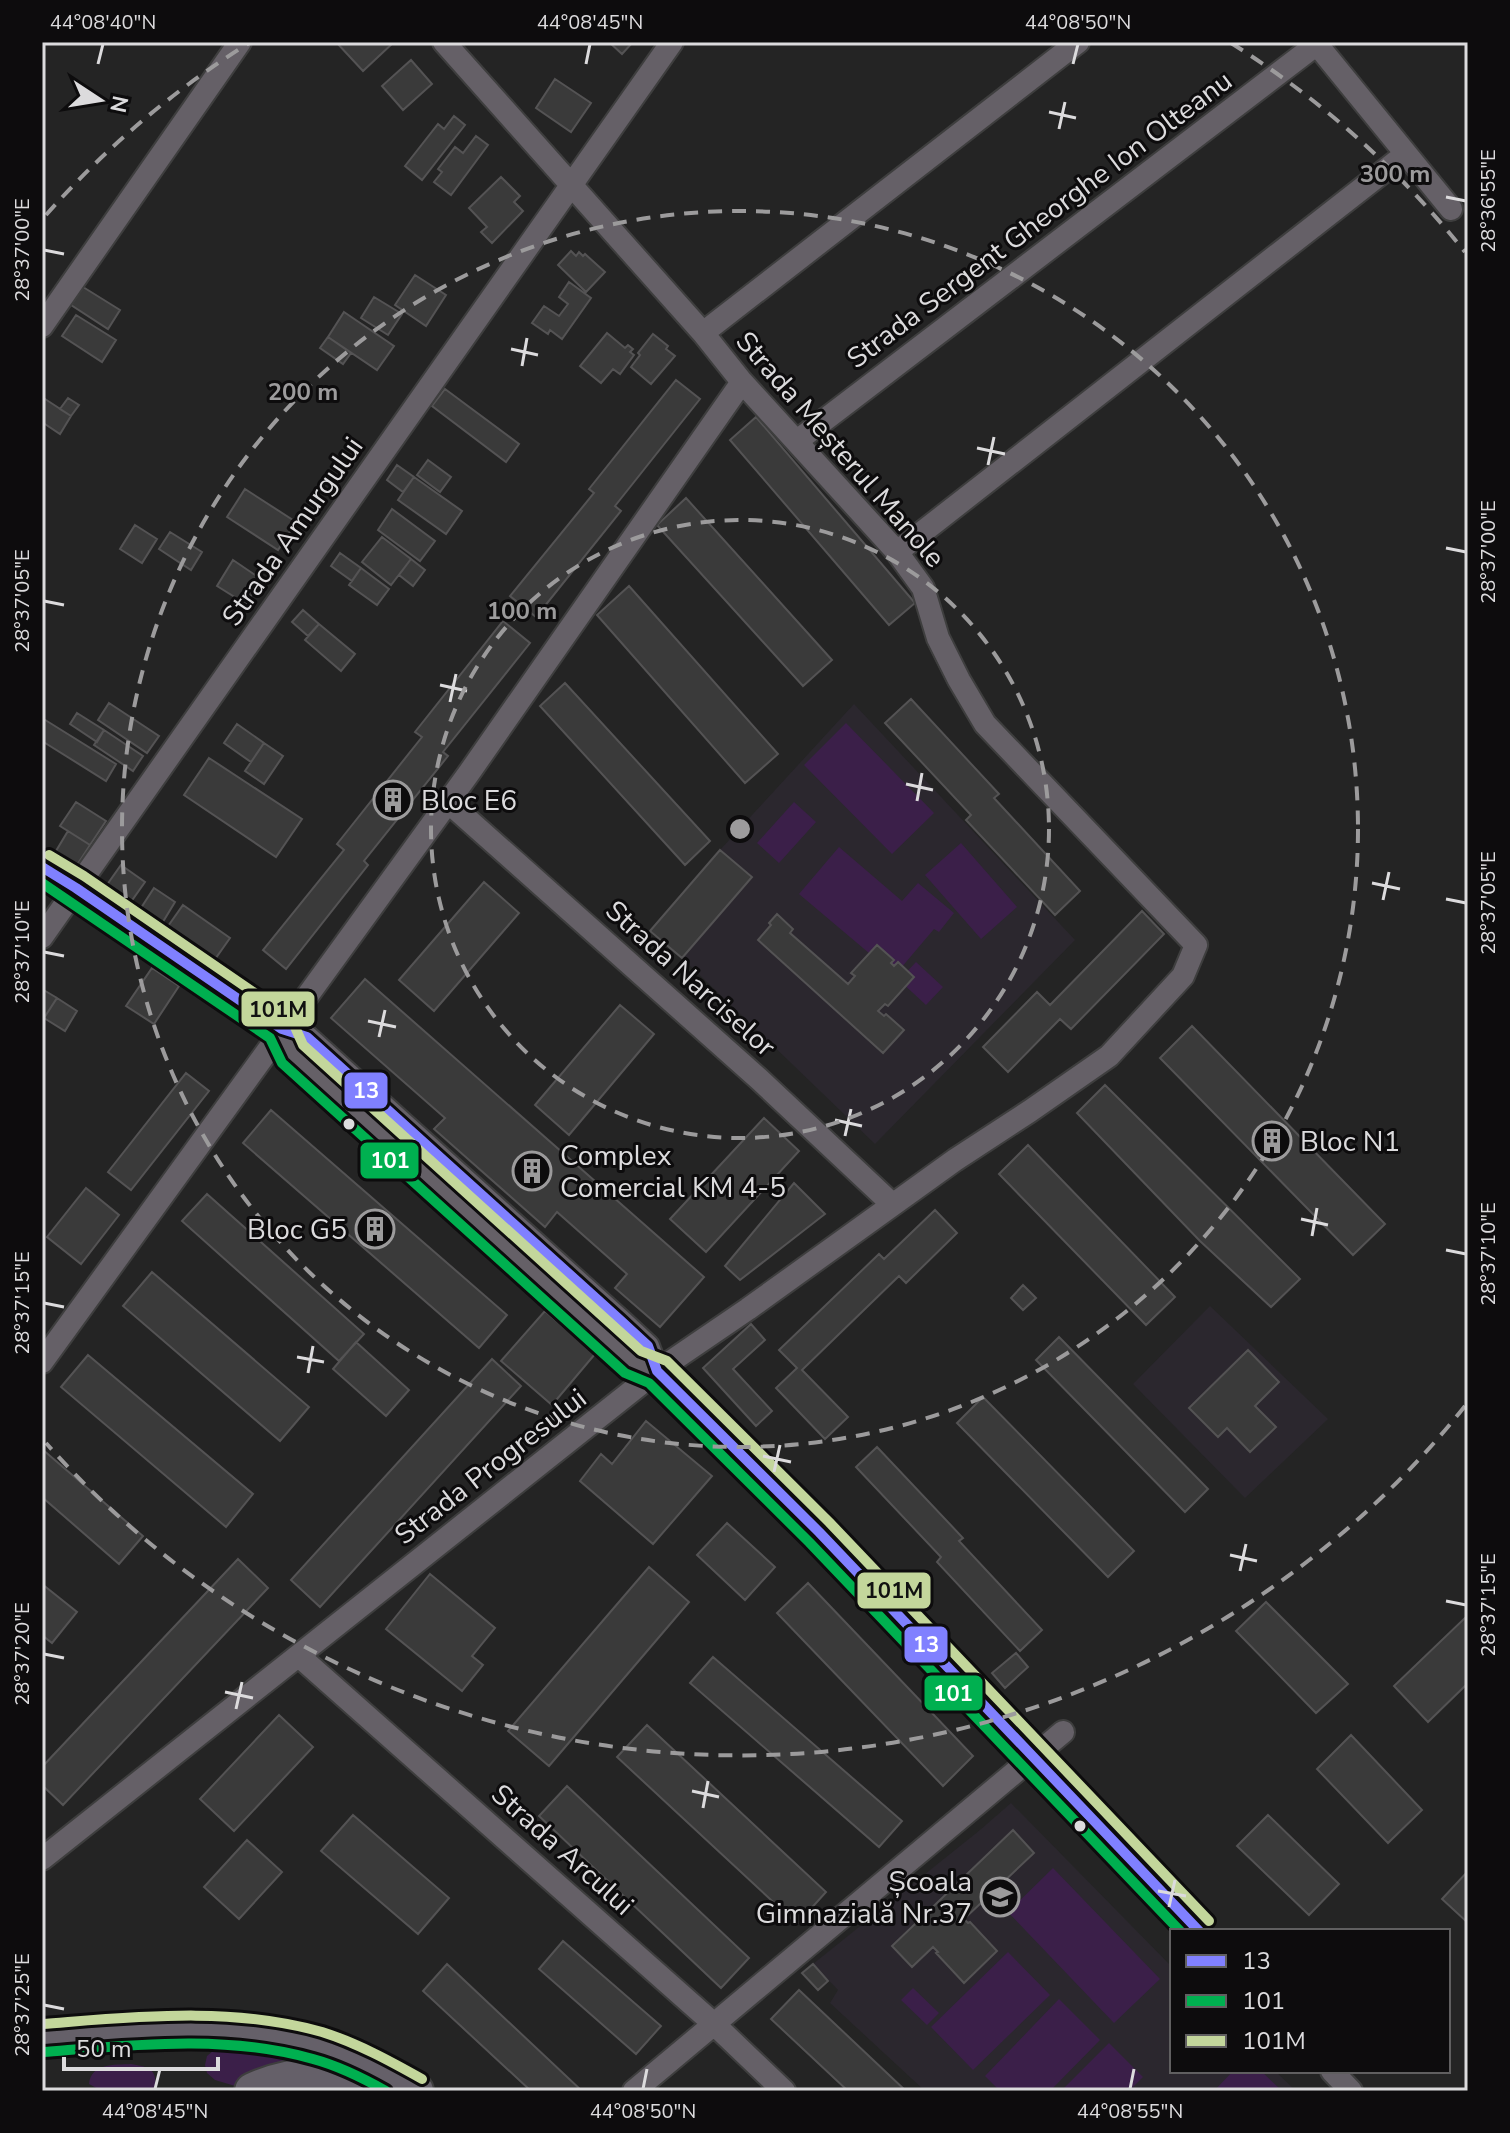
<svg xmlns="http://www.w3.org/2000/svg" width="1510" height="2133" viewBox="0 0 1510 2133" font-family="'Nunito Sans',sans-serif">
	<rect width="100%" height="100%" fill="#242424"/>
	<path fill="#2b272e" d="M854,704l221,236 -200,204 -193,-186 70,-80 -32,-28z
		M1210,1306l118,113 -83,79 -112,-114z
		M1011,1803l161,164v104h103l21,20h-371l-95,-88 8,-13 -25,-26 167,-134z"/>
	<path fill="#3b1f49" d="M846,723l88,90 -42,41 -88,-89z
		M794,802l22,20 -37,41 -22,-20z
		M961,843l56,64 -36,32 -56,-64z
		M839,847l63,54 16,-18 36,30 -15,19 -5,-3 -39,46 -96,-81z
		M916,962l27,25 -17,18 -27,-25z
		M1053,1868l107,111 -46,44 -106,-111z
		M1008,1952l42,43 -77,75 -42,-43z
		M913,1988l26,25 -12,12 -26,-25z
		M1059,1999l41,41 -50,51h-50l-15,-15z
		M235,2040l91,16 -84,32 -27,-8 -8,-7 -2,-8 2,-9 7,-6z
		M1109,2043l34,34 -14,14h-68z
		M131,2064c19,3 28,6 23,27h-52l-13,-7c2,-21 25,-19 42,-20z
		M1233,2071h28l21,20h-68z"/>
	<path fill="#3a3a3a" stroke="#545354" stroke-width="2" d="M336,42h58l-31,29z
		M609,42h24l-11,12z
		M411,60l21,24 -29,26 -21,-24z
		M555,79l36,24 -20,29 -35,-24z
		M454,116l11,9 -43,55 -17,-14 33,-42 6,5z
		M476,136l12,9 -37,50 -17,-13 8,-10 -4,-3 17,-22 8,6z
		M501,177l19,19 -6,6 9,9 -31,32 -11,-11 6,-5 -18,-19z
		M571,251l5,5 3,-4 4,4 2,-2 20,18 -19,20 -28,-27z
		M415,275l31,20 -20,31 -31,-21z
		M569,282l22,16 -29,41 -12,-9 -2,4 -16,-11 12,-17 15,10 9,-12 -9,-7z
		M83,287l37,23 -12,19 -37,-24z
		M374,297l28,17 -14,21 -27,-17z
		M344,312l50,34 -17,24 -49,-33z
		M76,315l40,25 -14,22 -40,-26z
		M607,333l18,15 3,-3 5,4 -3,3 4,3 -14,19 -7,-5 -12,14 -21,-17z
		M653,334l15,12 -2,3 9,7 -24,28 -20,-17 9,-12 -2,-2z
		M328,337l23,16 -8,11 -23,-16z
		M676,380l24,19 -85,107 6,5 -85,106 -26,-21 84,-103 -5,-4z
		M445,389l74,55 -13,18 -74,-56z
		M42,397l29,19 -11,18 -18,-12z
		M68,398l11,7 -8,11 -11,-7z
		M756,417l159,186 -26,22 -159,-185z
		M428,460l23,17 -11,15 -23,-17z
		M397,465l17,12 -11,15 -16,-12z
		M414,477l48,34 -16,23 -48,-34z
		M245,489l51,33 -18,28 -51,-33z
		M686,498l146,162 -29,26 -146,-161z
		M392,509l43,32 -15,20 -42,-31z
		M135,525l22,14 -15,24 -22,-14z
		M170,532l32,20 -11,18 -32,-21z
		M382,537l29,22 -20,26 -29,-23z
		M340,553l21,15 -9,13 -21,-15z
		M411,559l14,11 -12,16 -14,-11z
		M233,560l28,19 -15,25 -29,-18z
		M361,568l28,21 -12,16 -28,-20z
		M629,586l149,168 -33,29 -148,-168z
		M303,610l16,14 -11,12 -16,-14z
		M503,621l27,22 -87,109 5,4 -84,105 4,4 -82,104 -23,-19 81,-100 -7,-6 85,-107 -7,-5z
		M319,624l36,30 -14,17 -36,-31z
		M565,683l145,158 -25,24 -145,-159z
		M911,699l88,95 -5,4 86,93 -25,24 -89,-95 5,-5 -86,-92z
		M109,703l50,33 -12,17 -49,-33z
		M77,713l27,17 -7,12 -27,-18z
		M42,718l74,46 -10,17 -64,-40z
		M237,724l27,19 -13,19 -27,-19z
		M104,730l39,26 -10,15 -39,-26z
		M264,743l19,13 -19,28 -19,-13z
		M209,758l93,61 -26,38 -92,-62z
		M76,802l30,19 -16,24 -30,-19z
		M68,831l22,14 -13,20 -21,-14z
		M720,850l32,27 -70,81 -32,-27z
		M121,865l24,17 -17,24 -24,-17z
		M484,882l35,31 -85,98 -35,-31z
		M154,888l21,14 -14,23 -22,-14z
		M183,905l47,33 -17,24 -47,-33z
		M1142,911l22,23 -93,95 -11,-10 -52,53 -25,-25 54,-55 13,13z
		M777,914l16,15 -3,4 58,51 7,-8 -4,-3 26,-28 17,15 -3,3 3,3 4,-4 16,15 -26,29 -3,-2 -7,7 6,5 2,-2 18,16 -21,23 -125,-113 13,-15 -2,-2z
		M152,968l27,18 -25,38 -28,-18z
		M365,979l339,298 -44,50 -45,-39 12,-14 -70,-62 -12,15 -111,-98 11,-11 -114,-100z
		M42,989l15,9 -15,23z
		M57,998l20,13 -12,20 -21,-13z
		M620,1005l34,29 -85,101 -34,-30z
		M1192,1026l193,198 -32,31 -193,-197z
		M186,1073l23,18 -78,99 -23,-18z
		M1105,1085l195,194 -29,28 -71,-66 -123,-128z
		M271,1110l236,205 -28,33 -236,-205z
		M764,1118l35,33 -93,101 -36,-33z
		M1028,1145l147,152 -29,28 -147,-151z
		M794,1183l31,31 -85,66 -15,-14z
		M86,1188l33,27 -38,49 -34,-27z
		M207,1194l157,140 -25,27 -157,-140z
		M935,1210l22,23 -51,50 -7,-7 -97,94 46,47 -23,22 -49,-51 21,-20 -18,-18 100,-96 5,5z
		M152,1272l157,135 -29,34 -157,-135z
		M1023,1285l13,13 -13,12 -12,-12z
		M545,1311l50,43 -43,51 -51,-44z
		M751,1324l14,16 -32,29 39,42 -16,15 -53,-58z
		M1059,1337l149,152 -23,23 -149,-152z
		M356,1342l53,48 -23,26 -53,-47z
		M1248,1350l31,32 -24,24 21,21 -26,25 -23,-24 -9,9 -29,-29z
		M88,1355l165,139 -27,33 -165,-140z
		M492,1359l29,27 -201,221 -29,-27z
		M983,1397l151,154 -26,26 -151,-154z
		M646,1421l66,55 -59,68 -73,-63 21,-27 11,10z
		M877,1447l86,91 -4,3 83,89 -22,21 -83,-89 4,-5 -85,-90z
		M42,1449l101,87 -24,28 -77,-67z
		M727,1523l48,44 -30,33 -48,-45z
		M238,1559l30,29 -205,217 -21,-20v-18z
		M649,1567l40,35 -140,164 -41,-35z
		M430,1574l65,54 -23,28 11,9 -21,26 -76,-62z
		M808,1583l165,173 -30,30 -166,-173z
		M42,1584l35,28 -25,31 -10,-8z
		M1266,1602l82,82 -32,29 -80,-82z
		M1468,1615v68l-40,39 -34,-36z
		M1016,1653l12,14 -23,21 -13,-15z
		M713,1657l189,164 -23,26 -189,-164z
		M279,1715l34,32 -79,84 -34,-32z
		M647,1725l179,167 -29,32 -180,-167z
		M1351,1735l71,75 -34,33 -71,-74z
		M567,1786l182,172 -28,30 -182,-172z
		M353,1815l96,83 -31,36 -97,-83z
		M1268,1815l71,69 -30,31 -72,-69z
		M1013,1830l21,23 -70,66 4,4 2,-1 27,29 -33,32 -28,-30 2,-1 -5,-5 -21,20 -20,-21z
		M247,1840l35,32 -43,47 -35,-32z
		M1468,1871v52l-26,-24z
		M563,1941l98,85 -25,28 -97,-85z
		M447,1964l135,127h-51l-108,-100z
		M813,1964l15,17 -10,9 -16,-17z
		M799,1990l107,101h-58l-77,-72z"/>
	<g fill="none" stroke-linecap="round" stroke-linejoin="round">
		<defs>
			<path id="minor" d="M1315,42l136,167
				M42,326l198,-284
				M703,333l375,-291
				M797,441l520,-397
				M897,552l509,-398
				M447,801l312,278 133,125
				M42,867l34,21 206,141 25,8 313,283 28,26 9,25 162,161 380,399
				M42,937l630,-895
				M282,1029l9,24 343,310 23,8
				M42,1362l427,-589 273,-391
				M299,1656l415,368 70,67
				M42,1859l615,-488 91,-62 207,-149 75,-49 79,-55 74,-80 13,-31 -211,-221 -26,-44 -21,-42 -15,-50 -26,-36 -155,-170 -39,-49 -259,-291
				M1332,2071l19,20
				M634,2091l429,-359"/>
			<path id="primary" d="M42,2038c86,-6 177,-17 262,4 40,9 75,29 111,49
				M253,2091c37,-17 84,-20 123,-9"/>
		</defs>
		<use href="#minor" stroke="#3e3e3e" stroke-width="26"/>
		<use href="#primary" stroke="#3e3e3e" stroke-width="40"/>
		<use href="#minor" stroke="#656067" stroke-width="22"/>
		<use href="#primary" stroke="#656069" stroke-width="36"/>
		<defs>
			<path id="bus-1" d="M42,867l34,21 206,141 25,8 313,283 28,26 9,25 162,161 380,399"/>
			<path id="bus-2" d="M42,883l228,155 12,25 343,310 24,10 160,159 371,389
				M43,2052c89,-7 182,-18 270,7 26,7 50,19 73,32"/>
			<path id="bus-3" d="M49,855l35,21 207,142 12,27 338,306 26,10 162,161 380,399
				M42,2024c93,-7 189,-18 280,8 35,11 68,29 100,47"/>
		</defs>
		<use href="#bus-1" stroke="#0d0c0d" stroke-width="16"/>
		<use href="#bus-2" stroke="#0d0c0d" stroke-width="16"/>
		<use href="#bus-3" stroke="#0d0c0d" stroke-width="16"/>
		<use href="#bus-1" stroke="#8080ff" stroke-width="10"/>
		<use href="#bus-2" stroke="#00b050" stroke-width="10"/>
		<use href="#bus-3" stroke="#c3d69b" stroke-width="10"/>
	</g>
	<path fill="none" stroke="#dcdbdd" stroke-width="3" d="M98,64l5,-20M586,64l4,-20M1073,64l5,-20M1049,112l27,6M1059,129l6,-27M1446,197l20,4M44,250l20,4M511,349l27,6M522,366l5,-28M977,448l28,6M988,465l6,-28M1446,548l20,4M44,601l20,4M440,685l27,6M450,702l6,-28M906,784l27,6M917,801l5,-28M1372,883l28,6M1446,899l20,4M1383,900l6,-28M44,952l20,4M368,1021l28,6M379,1037l6,-27M835,1120l27,6M845,1136l6,-27M1301,1219l27,6M1312,1236l5,-28M1446,1250l20,4M44,1303l20,4M297,1357l27,5M308,1373l5,-27M763,1456l28,6M774,1472l6,-27M1230,1555l27,6M1240,1571l6,-27M1446,1601l20,4M44,1654l20,4M225,1692l28,6M236,1709l6,-27M692,1791l27,6M703,1808l5,-27M1158,1891l28,5M1169,1907l6,-27M44,2005l20,4M155,2089l5,-20M643,2089l4,-20M1130,2089l4,-20"/>
	<g fill="none" stroke="#9c9b9c" stroke-width="4" stroke-dasharray="14 10">
		<circle cx="740" cy="829" r="309"/>
		<circle cx="740" cy="829" r="618"/>
		<path d="M1465 1406A927 927 0 0 1 46 1443M46 215A927 927 0 0 1 249 43M1231 43A927 927 0 0 1 1465 252"/>
	</g>
	<defs>
		<symbol id="building-ring" viewBox="-11 -11 22 22"><circle r="9.5" fill="#0d0c0d" stroke="#9c9b9c" stroke-width="1.5"/><path d="M-4-6H4V6H1V3H-1V6H-4ZM-2.5-4.3h1.7v1.8h-1.7ZM.8-4.3h1.7v1.8H.8ZM-2.5-1h1.7V.8h-1.7ZM.8-1h1.7V.8H.8Z" fill="#9c9b9c"/></symbol>
		<symbol id="school-ring" viewBox="-11 -11 22 22"><circle r="9.5" fill="#0d0c0d" stroke="#9c9b9c" stroke-width="1.5"/><path d="M0-5L7-2L0 1L-7-2ZM-4 1L0 2.5L4 1V4Q0 6-4 4Z" fill="#9c9b9c"/></symbol>
	</defs>
	<g fill-rule="evenodd">
		<use href="#building-ring" x="371" y="778" width="44" height="44"/>
		<use href="#building-ring" x="1250" y="1119" width="44" height="44"/>
		<use href="#building-ring" x="510" y="1149" width="44" height="44"/>
		<use href="#building-ring" x="353" y="1207" width="44" height="44"/>
		<use href="#school-ring" x="978" y="1875" width="44" height="44"/>
	</g>
	<g fill="#dcdbdd" stroke="#0d0c0d" stroke-width="3">
		<circle cx="349" cy="1124" r="7"/>
		<circle cx="1080" cy="1826" r="7"/>
	</g>
	<g text-anchor="middle" stroke-width="6" stroke-linejoin="round" paint-order="stroke">
		<g font-size="28" fill="#dcdbdd" stroke="#0d0c0d">
			<text transform="translate(1039 219) rotate(-37)" y="10">Strada Sergent Gheorghe Ion Olteanu</text>
			<text transform="translate(841 449) rotate(49)" y="10">Strada Meșterul Manole</text>
			<text transform="translate(292 531) rotate(-55)" y="10">Strada Amurgului</text>
			<text transform="translate(691 978) rotate(42)" y="10">Strada Narciselor</text>
			<text transform="translate(490 1466) rotate(-38)" y="10">Strada Progresului</text>
			<text transform="translate(563 1849) rotate(42)" y="10">Strada Arcului</text>
		</g>
		<g font-size="28" fill="#dcdbdd" stroke="#0d0c0d" text-anchor="start">
			<text x="421" y="810">Bloc E6</text>
			<text x="1300" y="1151">Bloc N1</text>
			<text x="560" y="1165">Complex<tspan x="560" dy="32">Comercial KM 4-5</tspan></text>
			<text x="347" y="1239" text-anchor="end">Bloc G5</text>
			<text x="972" y="1891" text-anchor="end">Școala<tspan x="972" dy="32">Gimnazială Nr.37</tspan></text>
		</g>
	</g>
	<circle cx="740" cy="829" r="12" fill="#9c9b9c" stroke="#0d0c0d" stroke-width="4"/>
	<g font-size="24" text-anchor="middle" font-weight="bold" fill="#9c9b9c" stroke="#0d0c0d" stroke-width="6" stroke-linejoin="round" paint-order="stroke">
		<text x="1395" y="182">300 m</text>
		<text x="303" y="400">200 m</text>
		<text x="522" y="619">100 m</text>
	</g>
	<g stroke="#0d0c0d" stroke-width="3">
		<rect x="240" y="990" width="76" height="38" rx="8" fill="#c3d69b"/>
		<rect x="343" y="1071" width="46" height="39" rx="8" fill="#8080ff"/>
		<rect x="359" y="1141" width="61" height="39" rx="8" fill="#00b050"/>
		<rect x="856" y="1571" width="76" height="39" rx="8" fill="#c3d69b"/>
		<rect x="903" y="1625" width="46" height="39" rx="8" fill="#8080ff"/>
		<rect x="923" y="1674" width="61" height="38" rx="8" fill="#00b050"/>
	</g>
	<g font-size="22" text-anchor="middle" font-weight="bold" fill="#fff">
		<text x="366" y="1098">13</text>
		<text x="390" y="1168">101</text>
		<text x="926" y="1652">13</text>
		<text x="953" y="1701">101</text>
	</g>
	<g font-size="22" text-anchor="middle" font-weight="bold" fill="#111">
		<text x="278" y="1017">101M</text>
		<text x="894" y="1598">101M</text>
	</g>
	<rect width="1510" height="2133" fill="none" stroke="#0d0c0d" stroke-width="88"/>
	<rect x="1170" y="1929" width="280" height="144" fill="#0d0c0d" stroke="#605f60" stroke-width="2"/>
	<rect x="1186" y="1955" width="40" height="12" fill="#8080ff" stroke="#605f60" stroke-width="2"/>
	<text x="1242" y="1969" font-size="24" fill="#dcdbdd">13</text>
	<rect x="1186" y="1995" width="40" height="12" fill="#00b050" stroke="#605f60" stroke-width="2"/>
	<text x="1242" y="2009" font-size="24" fill="#dcdbdd">101</text>
	<rect x="1186" y="2035" width="40" height="12" fill="#c3d69b" stroke="#605f60" stroke-width="2"/>
	<text x="1242" y="2049" font-size="24" fill="#dcdbdd">101M</text>
	<g transform="translate(100 100) rotate(102)" stroke="#0d0c0d" stroke-width="6" paint-order="stroke">
	<path d="M0-6L14 30L0 20L-14 30Z" fill="#dcdbdd"/>
	<text y="-12" font-size="22" font-weight="bold" text-anchor="middle" fill="#dcdbdd">N</text>
	</g>
	<path d="M64 2057v12h154v-12" fill="none" stroke="#dcdbdd" stroke-width="4"/>
	<text x="76" y="2057" font-size="24" fill="#dcdbdd" stroke="#0d0c0d" stroke-width="6" paint-order="stroke">50 m</text>
	<rect x="44" y="44" width="1422" height="2045" fill="none" stroke="#dcdbdd" stroke-width="3"/>
	<g font-size="20" text-anchor="middle" fill="#dcdbdd">
		<text x="103" y="29">44°08'40"N</text>
		<text x="590" y="29">44°08'45"N</text>
		<text x="1078" y="29">44°08'50"N</text>
		<text transform="translate(1488 201) rotate(-90)" y="7">28°36'55"E</text>
		<text transform="translate(22 250) rotate(-90)" y="7">28°37'00"E</text>
		<text transform="translate(1488 552) rotate(-90)" y="7">28°37'00"E</text>
		<text transform="translate(22 601) rotate(-90)" y="7">28°37'05"E</text>
		<text transform="translate(1488 903) rotate(-90)" y="7">28°37'05"E</text>
		<text transform="translate(22 952) rotate(-90)" y="7">28°37'10"E</text>
		<text transform="translate(1488 1254) rotate(-90)" y="7">28°37'10"E</text>
		<text transform="translate(22 1303) rotate(-90)" y="7">28°37'15"E</text>
		<text transform="translate(1488 1605) rotate(-90)" y="7">28°37'15"E</text>
		<text transform="translate(22 1654) rotate(-90)" y="7">28°37'20"E</text>
		<text transform="translate(22 2005) rotate(-90)" y="7">28°37'25"E</text>
		<text x="155" y="2118">44°08'45"N</text>
		<text x="643" y="2118">44°08'50"N</text>
		<text x="1130" y="2118">44°08'55"N</text>
	</g>
</svg>
